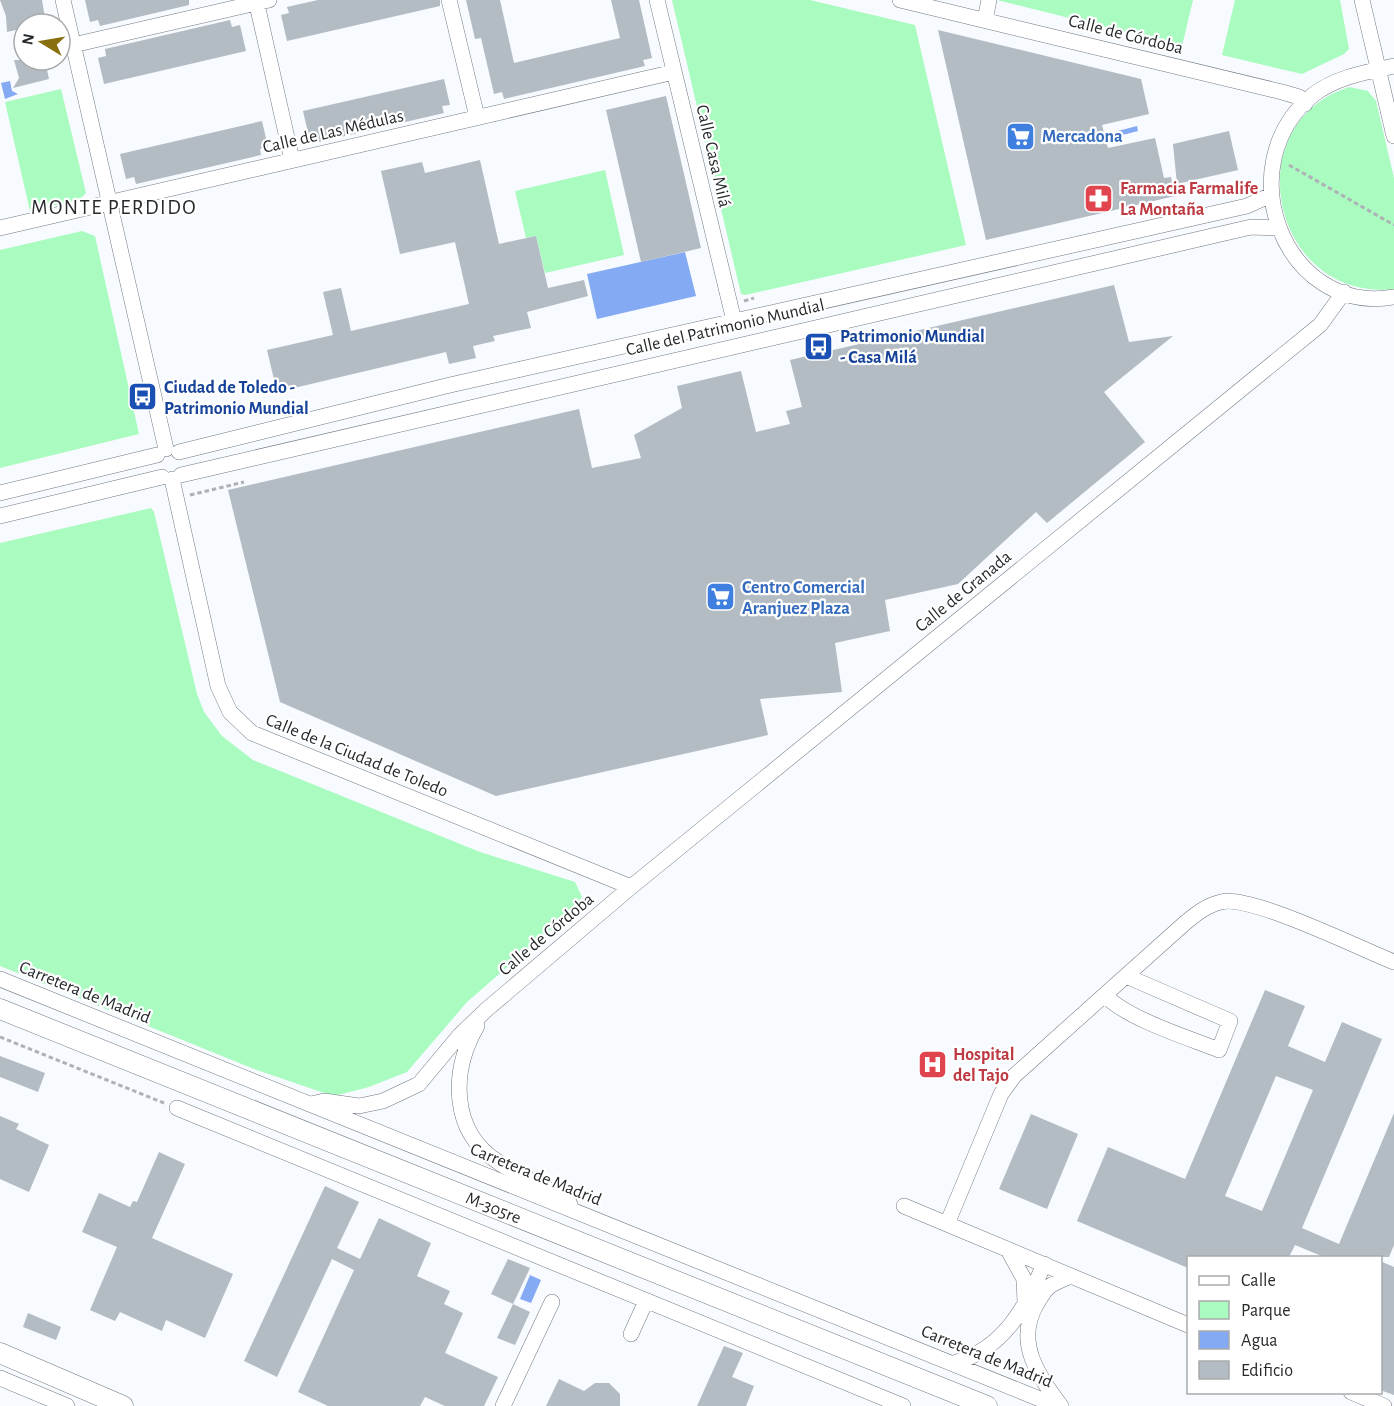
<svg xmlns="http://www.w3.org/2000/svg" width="1394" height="1406" viewBox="0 0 1394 1406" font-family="'Alegreya Sans',sans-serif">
	<rect width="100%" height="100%" fill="#f7fafe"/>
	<path fill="#a9fbc0" d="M672,0h138l105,25 51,220 -221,50 -4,-1z
		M997,0h196l-11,46z
		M1235,0h105l9,49 -5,5 -42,20 -80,-19z
		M1349,87l19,4 8,10 18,77v111c-122,13 -160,-165 -45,-202z
		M61,89l25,104 -7,7 -49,11 -25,-109z
		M605,170l19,85 -79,18 -9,-37 -10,2 -11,-47z
		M82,231l13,5 44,198 -139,34v-218z
		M151,508l3,4 43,182 7,18 18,24 31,24 227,92 95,30 7,15 -11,15 -104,90 -60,70 -38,15 -31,8 -11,-1 -73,-25 -254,-103v-423z"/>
	<path fill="#84aaf4" d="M10,81l2,10 6,3 -13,5 -4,-16z
		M1137,126l1,5 -27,7 -1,-5z
		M685,252l11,44 -99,23 -10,-45z
		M530,1275l11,5 -10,23 -11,-4z"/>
	<path fill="#b3bbc3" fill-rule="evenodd" d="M0,0h42l4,24h-22v4l-17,4 -1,-16z
		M85,0h104v5l-89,21 -2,-6 -8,2z
		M318,0h122v6l-153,35 -6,-26 8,-2 -2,-6z
		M466,0h34l14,63 106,-25 -9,-38h28l13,58 -9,2 2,6 -141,33 -2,-7 -8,2 -13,-56 -6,1z
		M230,20l2,7 8,-2 6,26 -142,33 -6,-26 8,-2 -1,-7z
		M938,30l203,49 8,35 -47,11 6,23 47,-10 9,40 7,-1 4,19 -189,44z
		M14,60h31l4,19 -36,9 6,-10z
		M444,79l6,26 -8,1 2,7 -125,29 -2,-7 -8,2 -6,-26z
		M666,96l35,152 -60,14 -35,-152z
		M262,121l6,26 -8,2 1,6 -125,29 -2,-7 -8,2 -6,-25z
		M1229,131l9,39 -61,14 -4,-40z
		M480,160l19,84 37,-8 12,52 36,-8 4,16 -61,16 4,16 -38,8 2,5 -22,5 3,12 -27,6 -3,-12 -169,40 -10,-42 66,-15 -10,-43 18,-4 10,43 118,-27 -14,-62 -55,12 -19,-83 41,-9 3,11z
		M1114,285l15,57 44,-6 -69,56 41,50 -98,81 -11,-11 -78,72 -73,16 5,31 -55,12 7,49 -82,7 8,36 -272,61 -216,-94 -52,-212 351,-81 13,59 49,-10 -7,-23 48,-27 -5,-22 64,-15 15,61 34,-8 -4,-13 16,-4 -12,-47z
		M1265,990l40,16 -17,40 37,16 17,-40 40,17 -80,189 37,16 55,-131v132l-5,12h-65l-29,-12 -6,12h-101v11l-111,-47 31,-74 77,32zM1276,1076l37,14 -51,121 -37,-15z
		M0,1056l45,17 -7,19 -38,-15z
		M1031,1114l47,20 -31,75 -48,-20z
		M0,1116l19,8 -3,5 33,16 -20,47 -29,-13z
		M159,1152l26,12 -33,74 81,36 -28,64 -39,-18 -4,11 -42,-19 -5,9 -25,-11 27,-63 -35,-15 17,-39 31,14 3,-6 4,1z
		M325,1186l34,16 -22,46 23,11 19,-41 52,25 -14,33 33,15 -6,13 19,9 -18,40 53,24 -14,29h-39l-20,-9 -5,9h-92l-30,-14 56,-122 -22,-11 -55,118 -33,-16z
		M508,1259l22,9 -17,36 -22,-10z
		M1380,1261l14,6v128l-14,-5z
		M513,1304l17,8 -15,33 -18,-7z
		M28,1313l33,14 -5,13 -33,-13z
		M724,1346l19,7 -11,24 22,9 -8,20h-49z
		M559,1379l25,12 11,-8h14l11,11v12h-74z"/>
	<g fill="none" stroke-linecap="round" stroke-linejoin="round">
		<defs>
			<path id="minor" d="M63,0l103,449
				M256,0l36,160
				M449,0l28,117
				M657,0l77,321
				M900,0l382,92 17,5 6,7
				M1362,0l32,136
				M985,20l4,-20
				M73,45l196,-45
				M1394,66c-27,6 -58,11 -81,29 -86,70 -29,221 81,202
				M0,228l674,-156
				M179,452l271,-67 797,-179 24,-11
				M181,475l1070,-248 28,1
				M172,479l46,207 12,26 22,21 379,154
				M0,493l157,-38
				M0,516l162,-39
				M0,979l1057,427
				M1105,995c20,23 84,43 114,55l11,-29 -104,-45
				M477,1026c-26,45 -27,105 21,136 23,16 50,24 72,42
				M311,1104l13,-3 35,5 24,-5 36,-17 40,-48 27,-26 145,-123 689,-562 24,-33
				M177,1108l726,298
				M904,1206l43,18
				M1008,1250l16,29 1,23
				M1188,1325l-241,-101 54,-130 13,-18 171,-153c11,-9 22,-18 36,-21 29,-8 140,47 173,60
				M631,1334l15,-33
				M954,1363c49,-14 72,-55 90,-99
				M0,1378l67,28
				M1351,1392l33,14
				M503,1406l49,-104
				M1061,1406c-23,-31 -46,-63 -25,-101 4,-6 8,-15 14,-19 6,-4 14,-7 21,-10"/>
			<g id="major">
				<path id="s1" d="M0,1009l987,397"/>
				<path d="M0,1353l123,53"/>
			</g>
		</defs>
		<use href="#minor" stroke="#717980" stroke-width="16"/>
		<use href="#major" stroke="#717980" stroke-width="21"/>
		<path stroke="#aeb1b5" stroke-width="3" stroke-dasharray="4.5 3" stroke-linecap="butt" d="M1289,165l105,60
			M744,301l10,-3
			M190,495l54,-13
			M0,1037l164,66"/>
		<use href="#minor" stroke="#fff" stroke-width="15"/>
		<use href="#major" stroke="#fff" stroke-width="20"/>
	</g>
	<defs>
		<symbol id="supermarket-square" viewBox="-11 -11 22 22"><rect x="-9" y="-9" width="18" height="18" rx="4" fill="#3f7fe0" stroke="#fff"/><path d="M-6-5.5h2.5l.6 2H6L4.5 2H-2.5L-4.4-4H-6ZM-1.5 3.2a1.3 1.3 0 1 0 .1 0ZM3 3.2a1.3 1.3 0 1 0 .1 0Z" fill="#fff"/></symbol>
		<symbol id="pharmacy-square" viewBox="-11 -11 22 22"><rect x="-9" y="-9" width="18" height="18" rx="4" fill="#e0444e" stroke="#fff"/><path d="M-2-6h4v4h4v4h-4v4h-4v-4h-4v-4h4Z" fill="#fff"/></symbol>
		<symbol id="bus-square" viewBox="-11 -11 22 22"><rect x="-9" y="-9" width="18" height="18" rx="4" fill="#1a4fb4" stroke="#fff"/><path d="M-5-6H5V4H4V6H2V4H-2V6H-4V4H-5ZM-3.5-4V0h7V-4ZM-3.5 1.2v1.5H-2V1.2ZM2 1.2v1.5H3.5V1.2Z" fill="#fff"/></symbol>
		<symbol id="hospital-square" viewBox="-11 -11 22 22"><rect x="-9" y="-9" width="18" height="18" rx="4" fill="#e0444e" stroke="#fff"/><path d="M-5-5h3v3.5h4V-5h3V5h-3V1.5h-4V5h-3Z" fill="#fff"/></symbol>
	</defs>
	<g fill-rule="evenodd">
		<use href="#supermarket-square" x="1004" y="120" width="33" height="33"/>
		<use href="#pharmacy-square" x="1082" y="182" width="33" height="33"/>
		<use href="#bus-square" x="802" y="330" width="33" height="33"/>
		<use href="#bus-square" x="126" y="380" width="33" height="33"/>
		<use href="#supermarket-square" x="704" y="580" width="33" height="33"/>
		<use href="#hospital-square" x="916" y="1048" width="33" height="33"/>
	</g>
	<g text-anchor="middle" stroke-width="4.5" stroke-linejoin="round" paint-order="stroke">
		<g font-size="18" fill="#272a2d" stroke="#fff">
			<text transform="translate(1126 34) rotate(14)" y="6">Calle de Córdoba</text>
			<text transform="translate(333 131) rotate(-13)" y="6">Calle de Las Médulas</text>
			<text transform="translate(714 156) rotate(77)" y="6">Calle Casa Milá</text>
			<text transform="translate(725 327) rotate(-13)" y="6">Calle del Patrimonio Mundial</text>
			<text transform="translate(963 591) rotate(-39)" y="6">Calle de Granada</text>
			<text transform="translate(357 755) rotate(22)" y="6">Calle de la Ciudad de Toledo</text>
			<text transform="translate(546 934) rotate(-40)" y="6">Calle de Córdoba</text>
			<text transform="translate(85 992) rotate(22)" y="6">Carretera de Madrid</text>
			<text transform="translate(536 1174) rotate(22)" y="6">Carretera de Madrid</text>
			<text dy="6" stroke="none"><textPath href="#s1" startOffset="532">M-305re</textPath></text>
			<text transform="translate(987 1356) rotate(22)" y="6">Carretera de Madrid</text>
		</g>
		<g font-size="18" font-weight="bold" fill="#366cbe" stroke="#fff" text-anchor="start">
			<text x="1042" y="142">Mercadona</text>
			<text x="742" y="593">Centro Comercial<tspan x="742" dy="21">Aranjuez Plaza</tspan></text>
		</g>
		<g font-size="18" font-weight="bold" fill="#be3a42" stroke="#fff" text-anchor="start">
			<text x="1120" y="194">Farmacia Farmalife<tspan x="1120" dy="21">La Montaña</tspan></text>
			<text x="953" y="1060">Hospital<tspan x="953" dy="21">del Tajo</tspan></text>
		</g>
		<g font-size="18" font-weight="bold" fill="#164399" stroke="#fff" text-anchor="start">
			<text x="840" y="342">Patrimonio Mundial<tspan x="840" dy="21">- Casa Milá</tspan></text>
			<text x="164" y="393">Ciudad de Toledo -<tspan x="164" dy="21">Patrimonio Mundial</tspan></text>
		</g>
		<g font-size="21" letter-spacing="1.5" fill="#272a2d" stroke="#fff">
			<text x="114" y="214">MONTE PERDIDO</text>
		</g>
	</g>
	<rect x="1187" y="1256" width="195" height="138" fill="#ffffff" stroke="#a9aaab" stroke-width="1.5"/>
	<rect x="1199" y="1276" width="30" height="9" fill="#ffffff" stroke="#a9aaab" stroke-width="1.5"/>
	<text x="1241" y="1286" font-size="18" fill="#272a2d">Calle</text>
	<rect x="1199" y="1301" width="30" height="18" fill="#a9fbc0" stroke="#a9aaab" stroke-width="1.5"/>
	<text x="1241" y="1316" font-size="18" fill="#272a2d">Parque</text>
	<rect x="1199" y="1331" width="30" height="18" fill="#84aaf4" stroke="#a9aaab" stroke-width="1.5"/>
	<text x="1241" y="1346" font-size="18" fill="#272a2d">Agua</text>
	<rect x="1199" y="1361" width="30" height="18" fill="#b3bbc3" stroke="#a9aaab" stroke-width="1.5"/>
	<text x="1241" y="1376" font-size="18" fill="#272a2d">Edificio</text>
	<g transform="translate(42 42) rotate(281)"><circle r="28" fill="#ffffff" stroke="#a9aaab" stroke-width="1.5"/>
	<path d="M0-4.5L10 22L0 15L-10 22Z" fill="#886f0f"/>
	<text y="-9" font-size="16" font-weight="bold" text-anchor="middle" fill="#272a2d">N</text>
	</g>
</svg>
